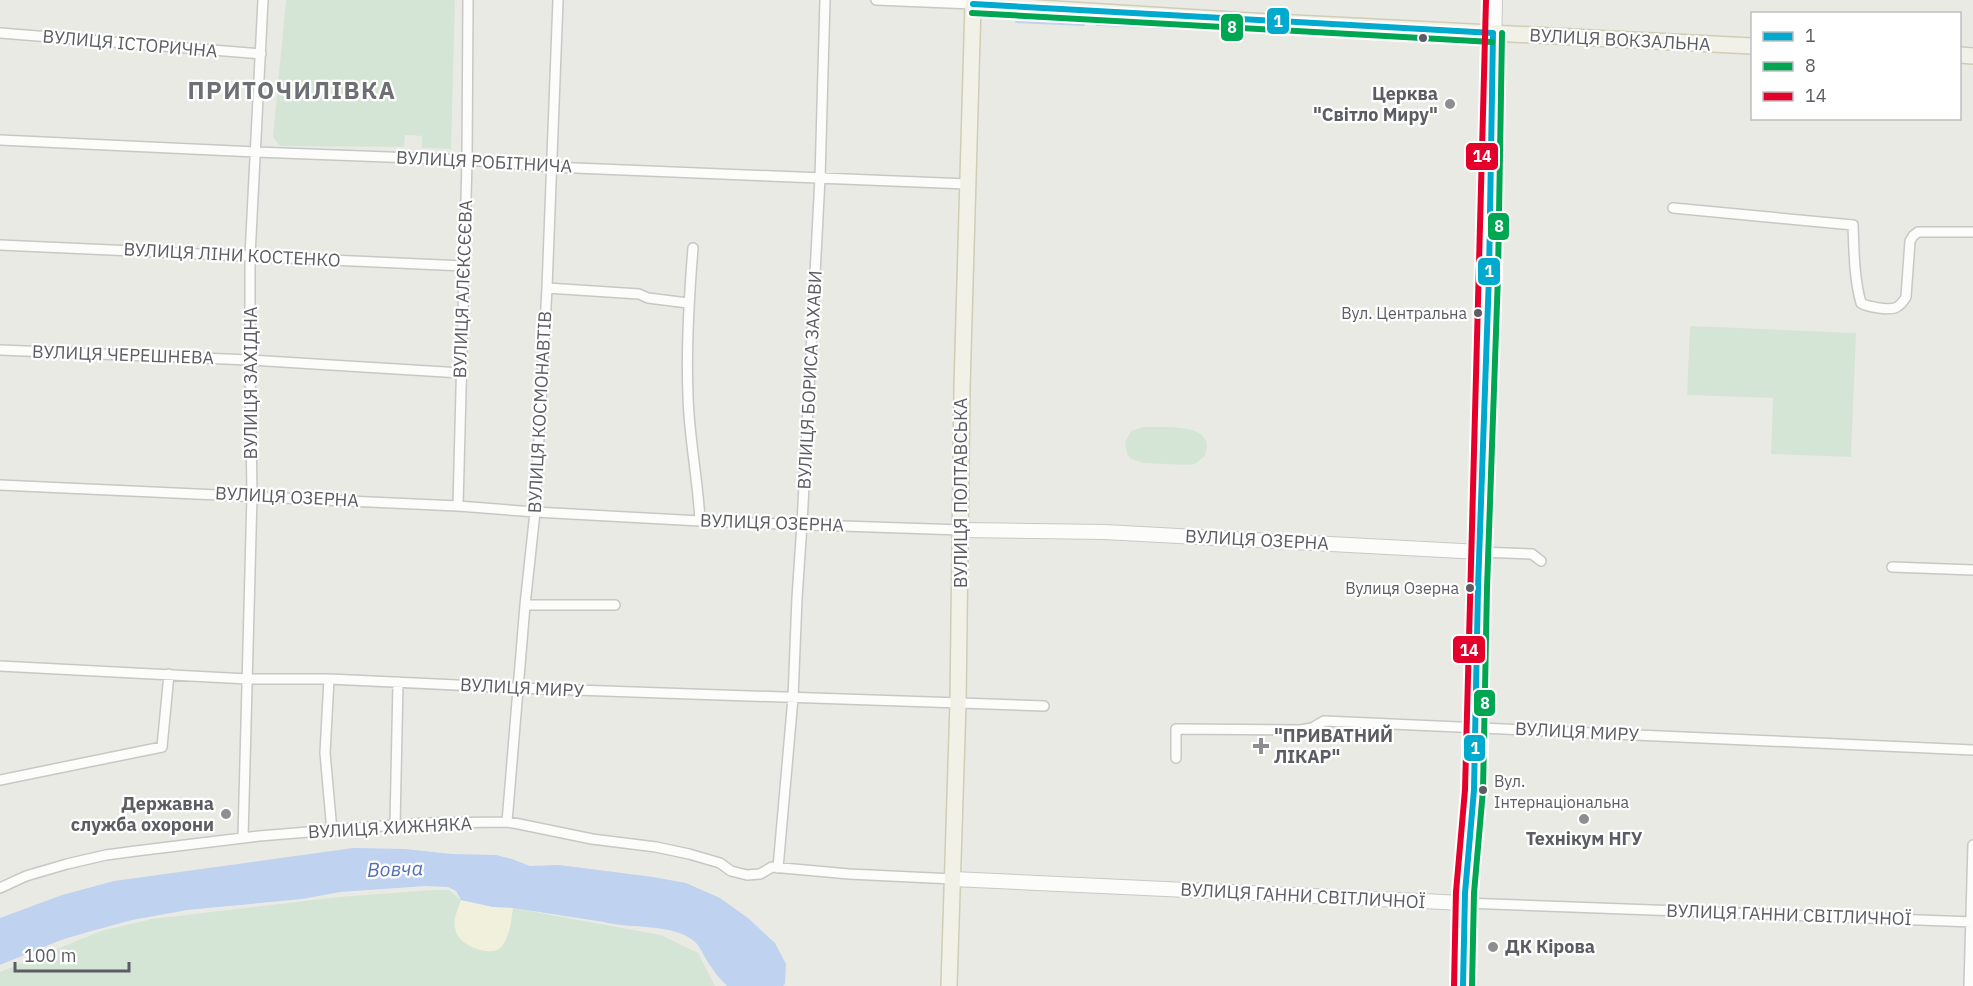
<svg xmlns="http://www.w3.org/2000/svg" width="1973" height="986" viewBox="0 0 1973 986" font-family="'IBM Plex Sans',sans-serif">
	<rect width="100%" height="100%" fill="#eaeae5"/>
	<path fill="#d5e5d5" d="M286,0h169l-4,149 -29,-1v-12l-17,-1 -1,12 -124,-1 -7,-9z
		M1690,326l166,7 -5,124 -80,-3 2,-56 -86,-3z
		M1143,427c20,1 75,-6 62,29l-10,8 -6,1 -46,-2 -12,-4 -4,-5 -2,-12 6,-11z
		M433,890h16l12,10 -7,20 55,12 4,-24 148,27 37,18 17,33h-715v-14l101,-41 51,-12 186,-22z"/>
	<path fill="#f0f0dc" d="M461,900l32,7 20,1c-2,12 -3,26 -10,37 -9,14 -42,2 -47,-13 -4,-11 2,-22 5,-32z"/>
	<path fill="#bfd2f0" d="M353,848l52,1 47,5 44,1 16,4 18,7 29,-1 94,12 33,6 34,15 28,20 27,25 11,21 -1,20 -2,2h-56c-5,-6 -11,-11 -15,-18 -7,-8 -10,-20 -18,-27 -21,-18 -65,-12 -90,-19l-91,-14 -20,-1 -32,-7 -5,-9 -8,-4 -23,-1 -85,6 -38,7 -115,11 -55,10 -44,12 -27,8 -61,25v-47l62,-23 52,-14z"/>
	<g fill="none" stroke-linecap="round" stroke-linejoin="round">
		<path stroke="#bfd2f0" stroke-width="2" d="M1016,22l68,3
			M1097,25l100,4"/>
		<defs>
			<path id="street" d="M876,0l97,4
				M0,33l261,21
				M0,140l256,12 211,8 84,7 416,17
				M1673,208l180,17c1,26 1,53 8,78 7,4 25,7 34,5 5,-2 8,-6 11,-11l4,-56 3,-5 5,-4h55
				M0,245l464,21
				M693,248c-4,49 -7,99 -5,148 1,42 10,83 12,125
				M547,288l92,6 9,4 40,5
				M0,350l250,10 211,13
				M0,485l458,21 77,6 165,9 261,9
				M458,506l9,-346 1,-160
				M1480,552l52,2 9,7
				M1892,567l81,3
				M525,605h90
				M0,666l248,13h81l189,9 526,18
				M329,679l-4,74 7,78
				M1176,758v-29l124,1 12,-2 12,-7 649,29
				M0,780l162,-33 7,-73
				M507,822l18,-217 10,-93 12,-224 11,-288
				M395,825l3,-143
				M243,838l9,-343 -2,-135v-104l13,-256
				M778,868l15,-170 4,-100 5,-74 18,-346 5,-178
				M0,888l26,-12 41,-12 39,-9 30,-4 123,-15 136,-11 30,-2 82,-1 12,2 73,15 64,8 33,7 31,9 11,8 16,4 13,-1 12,-7 77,7 104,5
				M1464,903l509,19
				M1969,986l4,-141"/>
			<path id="secondary" d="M961,530l143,2 376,20
				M953,879l511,24
				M1463,986l2,-93 9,-103 4,-202 11,-313 6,-275"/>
			<path id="primary" d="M1960,55l13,1
				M949,986l9,-283 4,-316 11,-383 260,16 519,26"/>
		</defs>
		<use href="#street" stroke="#c7c7c5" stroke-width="12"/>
		<use href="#secondary" stroke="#c7c8c7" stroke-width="16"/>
		<use href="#primary" stroke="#cfcdb6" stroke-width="18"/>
		<use href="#street" stroke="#fcfcfb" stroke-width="9"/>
		<use href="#secondary" stroke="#fcfcfb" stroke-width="14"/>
		<use href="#primary" stroke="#f1f1e8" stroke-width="15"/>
		<defs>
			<path id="bus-1" d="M973,4l520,29
				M1463,986l2,-93 9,-103 4,-202 11,-313 4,-242"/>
			<path id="bus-2" d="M972,13l520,29
				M1472,986l2,-93 9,-103 4,-202 11,-313 4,-242"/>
			<path id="bus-3" d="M1454,986l2,-94 9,-102 21,-790"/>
		</defs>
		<use href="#bus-1" stroke="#fff" stroke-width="10"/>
		<use href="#bus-2" stroke="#fff" stroke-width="10"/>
		<use href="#bus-3" stroke="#fff" stroke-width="10"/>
		<use href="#bus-1" stroke="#00a9ce" stroke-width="6"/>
		<use href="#bus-2" stroke="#00a651" stroke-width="6"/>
		<use href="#bus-3" stroke="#e4002b" stroke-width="6"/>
	</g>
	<g fill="#5b5d62" stroke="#fff" stroke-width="2">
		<circle cx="1423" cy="38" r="5"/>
		<circle cx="1478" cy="313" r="5"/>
		<circle cx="1470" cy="588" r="5"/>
		<circle cx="1483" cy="790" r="5"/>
	</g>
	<g fill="#8d8e90" stroke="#fff" stroke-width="2">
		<circle cx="1450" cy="104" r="6"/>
		<path d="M1258 737h6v6h6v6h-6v6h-6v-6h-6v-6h6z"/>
		<circle cx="226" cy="814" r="6"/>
		<circle cx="1584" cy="819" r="6"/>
		<circle cx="1493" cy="947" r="6"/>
	</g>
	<g text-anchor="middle" stroke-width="4.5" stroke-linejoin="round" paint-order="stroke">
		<g font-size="16" fill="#5b5d62" stroke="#fff" text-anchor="end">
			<text x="1467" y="319">Вул. Центральна</text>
			<text x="1459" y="594">Вулиця Озерна</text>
			<text x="1494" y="787" text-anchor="start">Вул.<tspan x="1494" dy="21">Інтернаціональна</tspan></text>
		</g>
		<g font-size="18" fill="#5b5d62" stroke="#fff">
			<text transform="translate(1620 40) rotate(3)" y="6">ВУЛИЦЯ ВОКЗАЛЬНА</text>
			<text transform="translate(130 44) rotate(5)" y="6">ВУЛИЦЯ ІСТОРИЧНА</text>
			<text transform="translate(484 162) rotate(3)" y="6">ВУЛИЦЯ РОБІТНИЧА</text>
			<text transform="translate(232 255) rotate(3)" y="6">ВУЛИЦЯ ЛІНИ КОСТЕНКО</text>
			<text transform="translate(463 289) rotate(-88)" y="6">ВУЛИЦЯ АЛЄКСЄЄВА</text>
			<text transform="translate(123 355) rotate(2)" y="6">ВУЛИЦЯ ЧЕРЕШНЕВА</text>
			<text transform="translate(810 380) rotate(-87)" y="6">ВУЛИЦЯ БОРИСА ЗАХАВИ</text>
			<text transform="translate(251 383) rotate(-90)" y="6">ВУЛИЦЯ ЗАХІДНА</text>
			<text transform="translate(540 412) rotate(-87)" y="6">ВУЛИЦЯ КОСМОНАВТІВ</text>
			<text transform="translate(961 493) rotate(-90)" y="6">ВУЛИЦЯ ПОЛТАВСЬКА</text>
			<text transform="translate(287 497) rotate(3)" y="6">ВУЛИЦЯ ОЗЕРНА</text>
			<text transform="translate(772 523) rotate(2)" y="6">ВУЛИЦЯ ОЗЕРНА</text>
			<text transform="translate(1257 540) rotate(3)" y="6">ВУЛИЦЯ ОЗЕРНА</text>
			<text transform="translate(522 688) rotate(3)" y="6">ВУЛИЦЯ МИРУ</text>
			<text transform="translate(1577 732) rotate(3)" y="6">ВУЛИЦЯ МИРУ</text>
			<text transform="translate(390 828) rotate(-3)" y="6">ВУЛИЦЯ ХИЖНЯКА</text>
			<text transform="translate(1303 896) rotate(3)" y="6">ВУЛИЦЯ ГАННИ СВІТЛИЧНОЇ</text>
			<text transform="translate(1789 915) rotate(2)" y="6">ВУЛИЦЯ ГАННИ СВІТЛИЧНОЇ</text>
		</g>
		<g font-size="18" font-weight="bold" fill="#5b5d62" stroke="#fff" text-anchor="end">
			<text x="1438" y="100">Церква<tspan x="1438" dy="21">"Світло Миру"</tspan></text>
			<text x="1274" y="742" text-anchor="start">"ПРИВАТНИЙ<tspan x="1274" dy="21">ЛІКАР"</tspan></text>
			<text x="214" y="810">Державна<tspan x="214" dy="21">служба охорони</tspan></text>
			<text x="1584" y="845" text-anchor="middle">Технікум НГУ</text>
			<text x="1505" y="953" text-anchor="start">ДК Кірова</text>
		</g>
		<g font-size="20" font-style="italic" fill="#526fb3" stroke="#fff">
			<text transform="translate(395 869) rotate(-2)" y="7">Вовча</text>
		</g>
		<g font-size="24" font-weight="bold" letter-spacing="1.5" fill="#6d6f74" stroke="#fff">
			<text x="292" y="99">ПРИТОЧИЛІВКА</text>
		</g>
	</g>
	<g stroke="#fff" stroke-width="2">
		<rect x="1266" y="7" width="24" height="28" rx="6" fill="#00a9ce"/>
		<rect x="1220" y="13" width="24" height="29" rx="6" fill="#00a651"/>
		<rect x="1465" y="142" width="34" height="29" rx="6" fill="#e4002b"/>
		<rect x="1487" y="212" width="23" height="29" rx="6" fill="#00a651"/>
		<rect x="1477" y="257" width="24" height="29" rx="6" fill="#00a9ce"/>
		<rect x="1452" y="635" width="34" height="29" rx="6" fill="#e4002b"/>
		<rect x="1473" y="689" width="23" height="28" rx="6" fill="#00a651"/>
		<rect x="1463" y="734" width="23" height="28" rx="6" fill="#00a9ce"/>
	</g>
	<g font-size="16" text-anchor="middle" font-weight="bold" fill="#fff">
		<text x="1278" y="27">1</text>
		<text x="1232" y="33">8</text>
		<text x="1482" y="162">14</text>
		<text x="1499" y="232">8</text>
		<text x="1489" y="277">1</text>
		<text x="1469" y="656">14</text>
		<text x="1485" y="709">8</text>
		<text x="1475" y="754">1</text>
	</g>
	<rect x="1751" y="12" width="210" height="108" fill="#ffffff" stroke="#bdbec0" stroke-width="1.5"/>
	<rect x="1763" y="32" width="30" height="9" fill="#00a9ce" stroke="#bdbec0" stroke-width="1.5"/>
	<text x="1805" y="42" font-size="18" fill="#5b5d62">1</text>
	<rect x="1763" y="62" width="30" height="9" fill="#00a651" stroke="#bdbec0" stroke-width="1.5"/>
	<text x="1805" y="72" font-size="18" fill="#5b5d62">8</text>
	<rect x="1763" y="92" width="30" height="9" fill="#e4002b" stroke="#bdbec0" stroke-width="1.5"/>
	<text x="1805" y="102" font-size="18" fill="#5b5d62">14</text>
	<path d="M15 962v9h114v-9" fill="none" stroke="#5b5d62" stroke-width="3"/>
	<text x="24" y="962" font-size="18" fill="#5b5d62" stroke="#ffffff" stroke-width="4.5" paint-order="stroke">100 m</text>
</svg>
